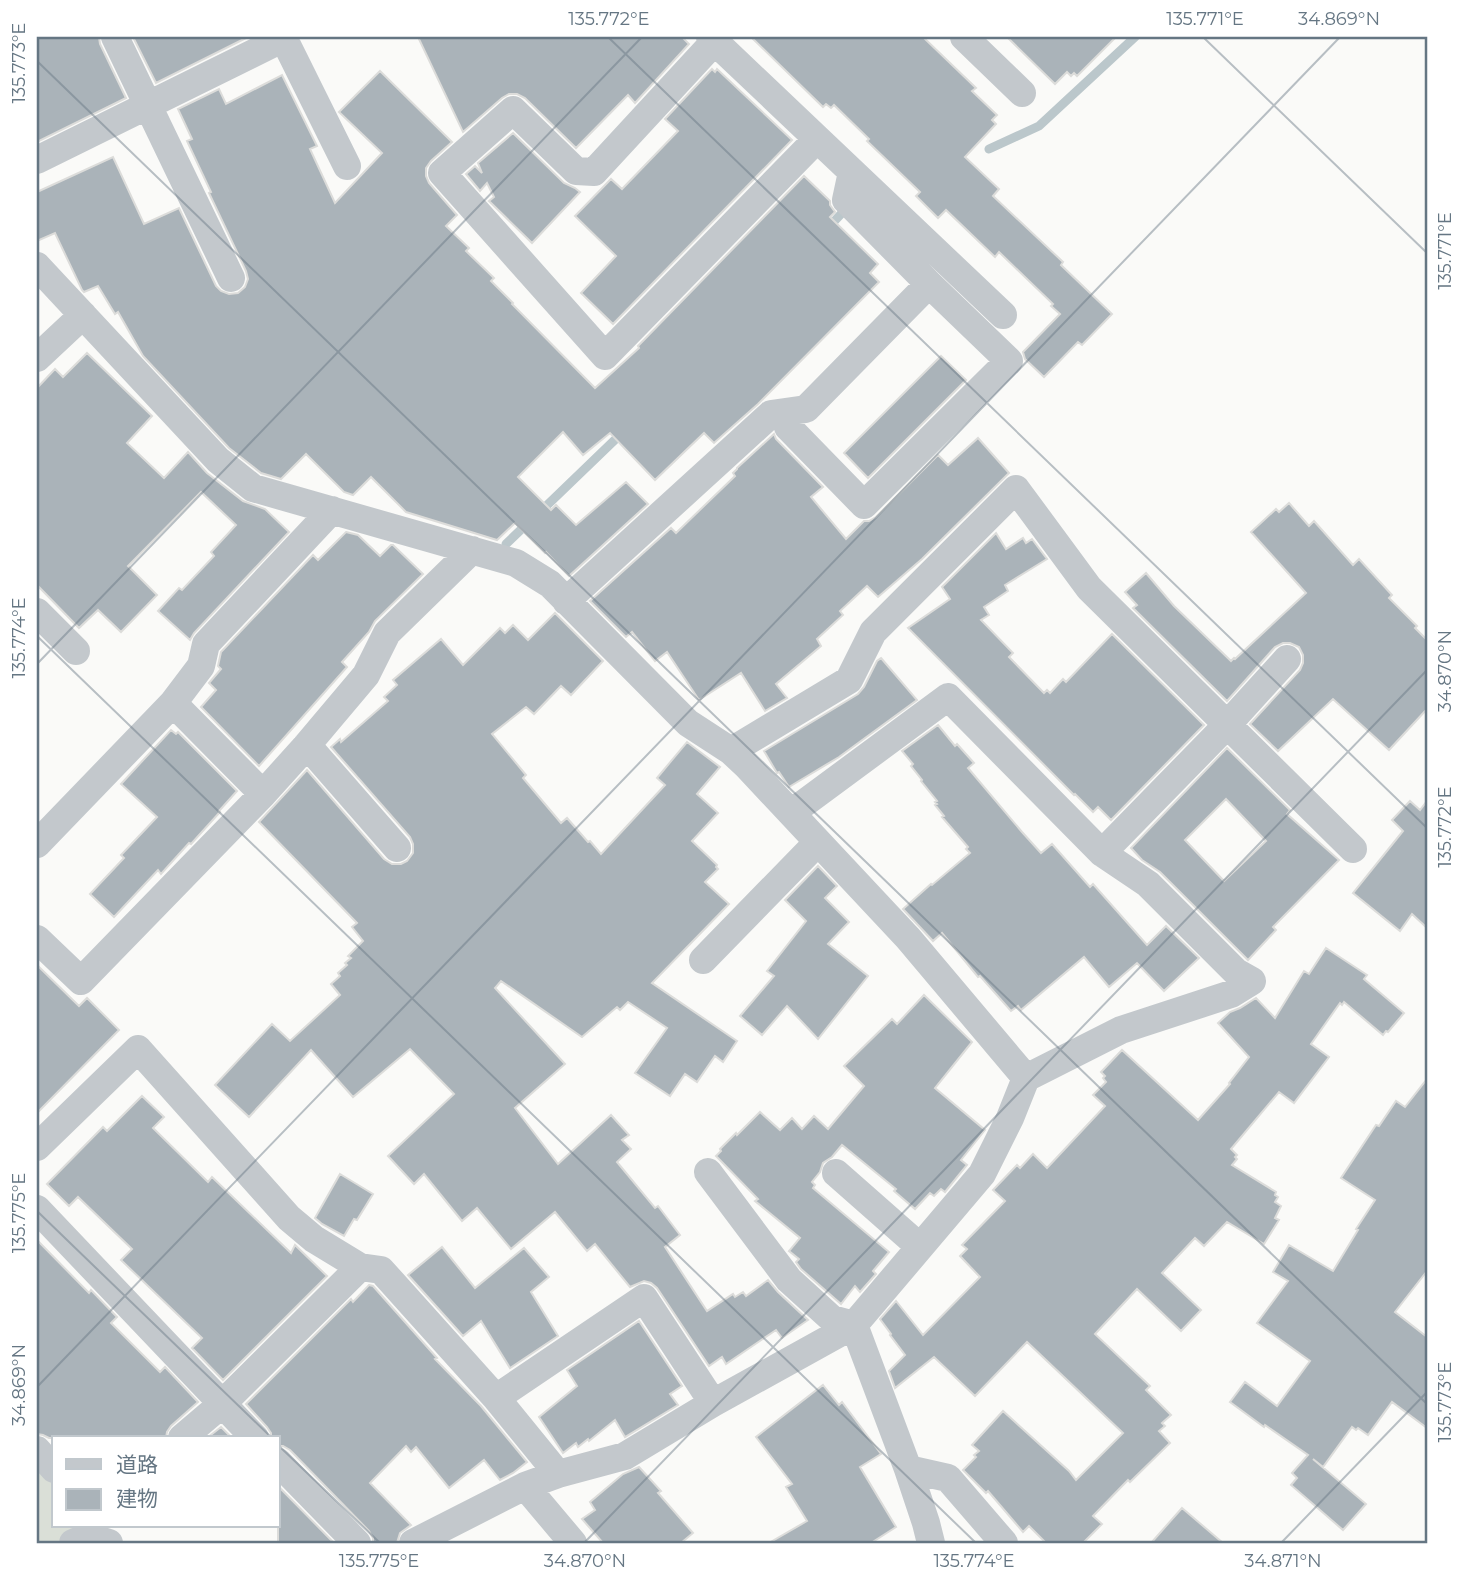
<svg xmlns="http://www.w3.org/2000/svg" width="1464" height="1580" viewBox="0 0 1464 1580" font-family="Montserrat,'Noto Sans JP',sans-serif">
	<rect width="100%" height="100%" fill="#fafaf8"/>
	<path fill="#dadfd7" d="M37,1464l17,19v43l30,1 -29,16h-18z"/>
	<g fill="none" stroke-linecap="round" stroke-linejoin="round">
		<path stroke="#bbc7cb" stroke-width="9" d="M989,149l50,-23 96,-89
			M827,229l14,-15
			M540,512l83,-80
			M506,544l24,-23"/>
	</g>
	<path fill="#aab3b9" stroke="#dcdcda" stroke-width="2" fill-rule="evenodd" d="M37,37h62l1,7 26,54 -89,44z
		M133,37h115l-92,46z
		M418,37h264l7,7 -54,59 -7,-8 -52,53 -51,-50 -8,-4h-8l-7,4 -39,34z
		M751,37h172l53,51 -4,3 25,24 -5,5 4,4 -31,33 34,32 -6,7 70,66 -2,3 51,49 -30,31 -4,-3 -34,35 -19,-18 -2,-7 37,-38 -9,-8 2,-2 -54,-52 -4,5 -49,-47 -8,8 -22,-22 4,-4 -53,-51 2,-2 -35,-34 -3,3 -5,-4 -3,3z
		M1007,37h109l-39,39 -3,-3 -3,3 -4,-4 -12,12z
		M712,69l3,3 2,-3 75,71 -179,184 -32,-31 35,-37 -41,-40 36,-37 11,10 56,-58 -13,-12z
		M380,71l72,71 -21,19 -5,7v8l3,7 28,32 -11,11 23,22 -3,3 28,27 -3,3 22,22 -1,1 83,84 44,-40 -1,-2 166,-170 26,25v4l5,7 -5,5 48,47 -8,9 9,9 -121,122 -44,39 -10,-10 -49,47 -45,-47 -27,22 -20,-23 -45,45 33,33 5,-5 20,20 50,-43 22,22 -79,72 -23,-24 -1,1 -30,-30 -18,17 -91,-28 -35,-35 -18,18 -9,-3 -38,-38 -25,25 -20,-6 -32,-25 -86,-92 -25,-44 -3,2 -17,-28 -14,6 -2,-2 -27,-57 -18,8v-49l76,-35 31,67 35,-16 37,78 5,5 8,3 9,-1 7,-6 3,-8 -2,-8 -37,-78 2,-1 -24,-51 5,-2 -14,-30 41,-20 7,15 56,-29 35,71 -7,3 25,54 47,-50 -43,-41z
		M513,133l51,50 11,5 5,4 -48,51 -43,-42 5,-4 -7,-14 -7,8 -14,-17 9,-8 7,7 -4,-10z
		M87,353l65,63 -25,27 37,35 24,-26 19,21 36,28 22,8 24,23 -95,101 -4,7 -32,-29 21,-23 3,2 32,-34 -3,-4 25,-27 -35,-33 -73,74 29,29 -36,37 -23,-22 -19,18 -42,-43v-197l18,-19 8,8z
		M941,356l25,24 -98,98 -24,-25z
		M774,434l2,5 47,48 -12,10 35,42 18,-18h5l7,-4 62,-62 10,10 30,-27 31,35 -87,86 -44,38 -11,-11 -27,25 3,4 -26,24 4,7 -45,38 11,14 -22,13 -24,-38 -42,27 -32,-48 -12,9 -23,-29 -6,5 -36,-36 81,-73 5,5 59,-57 -2,-3 4,-4v-1z
		M1289,503l20,23 5,-5 39,44 6,-6 33,36 -3,3 28,28 -2,2 12,12v69l-38,41 -56,-51 -55,52 -28,-27 50,-54 3,-7v-8l-4,-8 -9,-4h-7l-8,4 -48,54 -94,-93 4,-3 -12,-13 21,-19 28,33 57,55 3,-3 1,1 71,-66 -55,-61 25,-23 3,3z
		M346,532l12,3 22,21 11,-11h2l30,29 -48,47 -6,11 -27,30 5,5 -88,99 -58,-59 15,-17 -7,-7 12,-14 -3,-3 3,-14 92,-97 5,5z
		M996,533l10,16 17,-11 3,5 6,-4 15,20 -42,26 3,6 -24,16 5,8 -8,5 32,33 -4,4 35,36 3,-3 3,3 13,-14 3,3 46,-48 92,91 -93,95 -13,-13 -5,5 -18,-18 -1,1 -166,-167 42,-29 -8,-12z
		M555,613l48,48 -32,34 -10,-9 -27,28 -8,-7 -34,27 34,41 -3,3 38,45 6,-5 21,24 2,-1 11,13 64,-69 -8,-7 30,-36 33,25 -23,27 21,19 -26,28 25,24 -1,2 2,2 -13,13 24,22 -77,79 85,58 -14,21 -8,-6 -18,26 -12,-8 -15,22 -35,-23 32,-45 -39,-26 -8,8 -3,-3 -35,30 -81,-56 -6,7 70,76 -50,44 43,56 53,-49 18,20 -7,5 9,9 -14,13 38,46 3,-2 22,29 -15,12 42,64 26,-17 2,3 8,-5 3,4 22,-16 10,12 30,28 -26,18 -6,-8 -50,34 -4,-7 -13,9 -52,-78 -6,-5 -7,-2 -14,6 -35,-43 -8,7 -32,-39 -44,37 -34,-41 -15,13 -38,-47 -10,10 -26,-28 66,-62 -44,-45 -57,48 -42,-47 -62,67 -34,-32 57,-61 18,17 50,-46 -9,-11 9,-8 -2,-3 9,-8 -2,-2 6,-5 -3,-2 15,-15 -11,-14 5,-4 -98,-101 48,-52 77,89 8,5h9l6,-3 6,-8v-9l-3,-7 -79,-90 9,-8 1,3 47,-41 -4,-4 13,-12 -4,-5 48,-41 22,26 37,-37 5,5 8,-8 15,15z
		M881,658l36,42 -78,57 -50,30 -10,-15 -2,1 -13,-22 94,-57 6,-7 13,-26z
		M938,725l17,21 2,-2 17,19 -6,5 54,64 19,21 11,-9 38,43 3,-3 54,61 19,-19 33,32 -35,33 -27,-28 -28,24 -25,-30 -63,53 -3,-4 -7,5 -31,-35 -2,1 -36,-44 -9,8 -30,-32 28,-25 1,1 38,-32 -4,-4 2,-2 -26,-30 2,-1 -9,-11 2,-1 -2,-2 2,-1 -16,-20 1,-1 -11,-14 2,-2 -11,-13z
		M171,730l5,4 2,-2 59,59 -18,20 1,1 -29,32 -2,-1 -28,31 -3,-4 -44,47 -24,-23 34,-36 -3,-3 36,-38 -36,-33z
		M1227,748l63,62 -3,4 52,46 -66,67 3,3 -28,30 -88,-88 -18,-12 -11,-12zM1226,799l40,42 -42,40 -39,-41z
		M1410,801l10,9 7,-9v127l-15,-14 -12,17 -47,-38 50,-62 -11,-11z
		M818,866l19,20 -12,12 24,24 -21,22 40,32 -50,63 -31,-33 -25,29 -22,-19 34,-40 -7,-5 39,-50 -21,-21z
		M1326,948l41,27 -3,4 40,34 -16,19 -2,-1 -3,4 -39,-33 -2,3 -2,-2 -29,41 18,13 -35,46 -15,-11 -48,57 6,6 -2,2 2,2 -5,6 44,27 -1,3 3,2 -3,5 6,4 -6,12 4,2 -15,24 -37,-22 -23,24 -9,-8 -33,35 39,37 -20,21 -44,-42 -42,45 55,52 -4,4 25,25 -9,8 3,3 -6,5 11,12 -40,39 -2,-2 -35,36 9,8 -19,19h-37l-17,-17 -6,6 -35,-41 -2,2 -23,-23 13,-13 -2,-2 5,-4 -7,-6 31,-34 66,60 7,9 47,-47 -96,-91 -52,54 -41,-39 -39,31 -6,-17 16,-16 -15,-20 1,-1 -11,-15 16,-18 27,34 57,-58 -20,-21 7,-7 -5,-4 43,-44 -12,-11 24,-25 3,3 13,-14 14,14 58,-62 -12,-11 13,-13 -3,-4 2,-2 -4,-4 21,-22 76,70 32,-36 -1,-1 20,-26 -31,-34 12,-11 10,-4 16,-10 19,20 29,-47 5,3z
		M37,965l42,41 8,-8 32,32 -82,83z
		M924,995l48,47 -37,46 50,42 -24,30 6,5 -22,27 -4,-3 -7,7 -4,-3 -15,16 -21,-18 2,-2 -54,-44 -10,12 -9,6 -3,9 -8,10 3,3 -2,3 76,64 -16,19 3,3 -16,18 -5,-6 -14,18 -40,-35 -5,-7 3,-3 -10,-8 11,-13 -45,-37 3,-2 -42,-43 5,-5 -1,-2 16,-16 1,2 23,-23 20,18 12,-12 10,11 12,-13 14,13 36,-43 -20,-20 48,-47 5,5z
		M1427,1079v192l-32,41 32,25v91l-35,-26 -24,33 -10,-7 -2,2 -4,-3 -29,40 -10,-8 53,45 -23,26 -52,-45 6,-7 -5,-5 16,-18 -43,-30 -1,2 -34,-25 15,-20 32,24 33,-45 -53,-38 31,-42 -15,-9 16,-27 44,26 25,-41 -2,-1 19,-29 -34,-22 35,-53 3,1 17,-25 9,6z
		M142,1096l22,21 -11,11 55,54 4,-5 79,76 4,-8 32,31 -104,104 -31,-32 10,-10 -81,-78 11,-11 -54,-52 -9,9 -22,-22 56,-57 4,4z
		M340,1174l33,20 -16,26 -3,-1 -10,17 -22,-12 -7,-6z
		M37,1240l52,53 2,-3 26,27 -6,6 49,49 5,-5 33,35 -27,24 -4,6 -1,6h-117l-6,-3 -6,-1z
		M442,1247l33,41 49,-40 25,29 -18,15 27,44 -48,32 -29,-47 -18,15 -55,-61z
		M369,1285l4,1 64,72 -2,1 46,47 46,56 -14,11 -13,7 -16,-20 -35,28 -33,-41 -5,5 -5,-6 -36,37 41,42 -11,8 -3,10h-24v-5l-4,-7 -79,-81 -7,-4h-5v-8h-7v-5l-4,-6 -21,-23 105,-105 2,3z
		M639,1321l43,65 -12,8 8,11 -53,32 -10,-17 -26,21 -1,-2 -10,8 -2,-4 -13,10 -24,-36 38,-31 -10,-16z
		M823,1385l16,20 3,-3 39,52 -21,13 36,60 -25,16h-102l38,-22 -21,-34 6,-3 -36,-47z
		M221,1427l11,11h-25z
		M639,1467l22,24 -3,2 35,40 -12,10h-78l-21,-24 13,-9 -5,-8 33,-28z
		M278,1486l56,57h-56z
		M1182,1508l41,35h-72z"/>
	<g fill="none" stroke-linecap="round" stroke-linejoin="round">
		<path stroke="#c3c8cc" stroke-width="28" d="M115,37l116,241
			M283,37l64,129
			M710,37l293,278
			M964,37l58,56
			M715,41l-121,131 -18,-1 -63,-61 -71,63 163,183 212,-217
			M37,160l249,-123
			M37,266l181,194 35,28 263,75 34,21 138,139 43,28 15,14 162,173 118,140
			M37,358l46,-43
			M788,412v15l76,78 145,-144 -80,-77 -83,-84 6,-28
			M566,601l205,-187 35,-5 123,-125
			M37,612l39,39
			M173,703l90,91
			M307,745l90,103
			M731,751l118,-71 24,-48 143,-143 73,99 264,261
			M37,844l136,-141 28,-37 5,-22 126,-134
			M1102,853l125,-128 60,-66
			M37,939l44,42 182,-187 44,-49 59,-70 21,-42 85,-83
			M703,960l115,-118
			M37,1147l101,-98 151,169 25,21 46,28 21,3 115,128 62,76
			M708,1172l81,108 43,39 22,6 54,144 18,54 5,20
			M836,1173l84,74
			M37,1209l218,229
			M496,1398l148,-100 69,105
			M182,1438l40,-34 138,-137
			M37,1450l17,19
			M278,1462l79,81
			M908,1469l40,9 56,65
			M525,1486l48,57
			M73,1543c9,-5 26,-4 36,0
			M413,1543l112,-57 33,-12 67,-18 88,-53 141,-78 128,-151 28,-56 16,-40 95,-48 110,-36 21,-13 -16,-9 -88,-88 -46,-31 -154,-156 -157,116"/>
	</g>
	<path fill="none" stroke="#657683" stroke-width="2" stroke-opacity="0.45" d="M608,37l819,791M1203,37l224,216M37,61l1390,1343M37,636l939,907M37,664l605,-627M37,1211l235,227M37,1387l1303,-1350M278,1445l102,98M584,1543l843,-873M1281,1543l146,-151"/>
	<rect width="1464" height="1580" fill="none" stroke="#ffffff" stroke-width="77"/>
	<rect x="52" y="1436" width="228" height="91" fill="#ffffff" stroke="#c1c8cd" stroke-width="2"/>
	<rect x="66" y="1459" width="35" height="10" fill="#c3c8cc" stroke="#c1c8cd" stroke-width="2"/>
	<text x="116" y="1472" font-size="21" fill="#657683">道路</text>
	<rect x="66" y="1489" width="35" height="21" fill="#aab3b9" stroke="#c1c8cd" stroke-width="2"/>
	<text x="116" y="1506" font-size="21" fill="#657683">建物</text>
	<rect x="38" y="38" width="1388" height="1504" fill="none" stroke="#657683" stroke-width="2.5"/>
	<g font-size="18" text-anchor="middle" fill="#657683">
		<text x="609" y="25">135.772°E</text>
		<text x="1205" y="25">135.771°E</text>
		<text x="1339" y="25">34.869°N</text>
		<text transform="translate(19 63) rotate(-90)" y="6">135.773°E</text>
		<text transform="translate(1445 251) rotate(-90)" y="6">135.771°E</text>
		<text transform="translate(19 638) rotate(-90)" y="6">135.774°E</text>
		<text transform="translate(1445 671) rotate(-90)" y="6">34.870°N</text>
		<text transform="translate(1445 827) rotate(-90)" y="6">135.772°E</text>
		<text transform="translate(19 1213) rotate(-90)" y="6">135.775°E</text>
		<text transform="translate(19 1385) rotate(-90)" y="6">34.869°N</text>
		<text transform="translate(1445 1402) rotate(-90)" y="6">135.773°E</text>
		<text x="379" y="1567">135.775°E</text>
		<text x="585" y="1567">34.870°N</text>
		<text x="974" y="1567">135.774°E</text>
		<text x="1283" y="1567">34.871°N</text>
	</g>
</svg>
